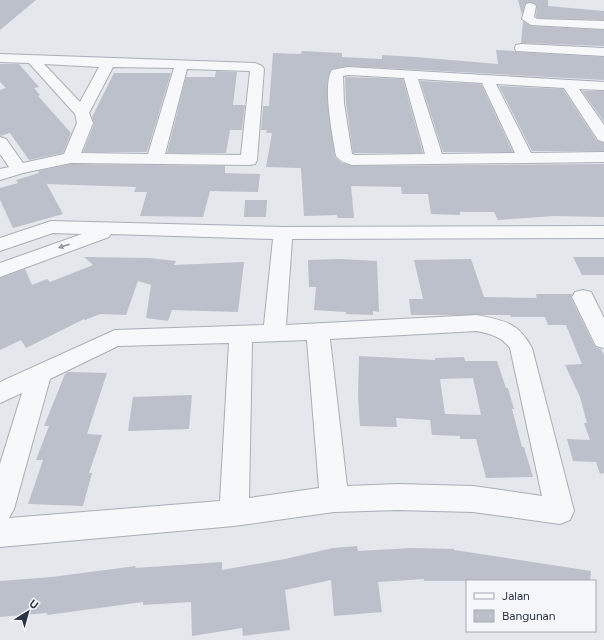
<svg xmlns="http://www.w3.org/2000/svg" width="604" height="640" viewBox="0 0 604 640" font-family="Figtree,sans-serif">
	<rect width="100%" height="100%" fill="#e4e7ec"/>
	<path fill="#bbc0ca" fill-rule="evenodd" d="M0,0h36l-36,30z
		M518,0h30v6l56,5v9l-67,-2 -1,-2 1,-11 -7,-3 -5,2 -3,11z
		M523,21l8,5 73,4v16l-83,-3z
		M496,50l18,1 2,1 88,5v23l-256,-14 -16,3 -4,8 -1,22 8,58 6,5 11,4 252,-2v53l-50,-1 -56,4 -4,-8h-34v3l-29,-1 -3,-20h-26l-1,-7 -50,-1 3,32h-16l-1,-3 -33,1 -3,-48 -35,-1 6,-34h-6l1,-3h-6l2,-24h6l4,-53 28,1 1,-3 40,2v4l40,2v-4l33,2 83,7z
		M0,64h19l20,23 -5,1 6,7 -2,1 33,37 -8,20 -34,7 -19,-27 -10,3v-46l6,-2 -6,-6z
		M216,71l21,1 -4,33h12l-3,25h-12l-4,23h-59l19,-76h29z
		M114,73h57l-24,79h-64l11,-28 -2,-7z
		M345,77l58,2 20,74h-70l-7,-50z
		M420,81l61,3 32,68h-70z
		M499,86l64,3 34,52 7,2v8h-72z
		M582,91h22v31z
		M71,164l154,2v7l35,1 -2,18 -48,-1 -7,26 -63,-1 7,-24h-13l2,-5 -89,-3 -3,-5 19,35 -50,14 -13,-28v-12l18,-5 -2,-3 23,-7 -1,-2z
		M245,200h22l-1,17h-22z
		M84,257l65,1 27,3 -2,4 70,-3 -6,50 -66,-2 -4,11 -22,-3 5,-33 -13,-4 -12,34 -26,-1 -15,6 -1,-1 -58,29 -5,-8 -21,10v-72l25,-9 7,16 15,-6 3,3 43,-17z
		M573,257h31v18h-22z
		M341,259l36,2 2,51 -6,-1v4l-27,-1v-2l-32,-2 2,-23h-7l-1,-27z
		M471,259l13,38 53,1 -1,-4h36l-1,4 24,49 6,2 3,6v118l-4,1 -4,-12 -23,-1 -6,-22 23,1 -6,-17h3l-7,-26 -15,-32 17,-1 -16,-39h-18l-3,-8h-34l-1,-2h-99l-2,-16h14l-9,-39z
		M359,356l76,4v-2l29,-1 1,4h32l9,27h2l6,21h-2l10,38h2l9,30 -47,1 -10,-39h-16v-3l-28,-1 -2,-15 -34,-2 1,9 -37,-1 -2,-30zM473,378l8,37 -36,-1 -5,-35z
		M68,372l39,1 -20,61 15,1 -13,38h3l-9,33 -55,-2 15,-44h-7l13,-34h-5l21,-52z
		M192,395l-3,34 -61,2 5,-34z
		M357,546l1,5 53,-3 43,1v1l137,21 -1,10h-166v-2l-46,3 4,30 -48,4 -3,-36 -46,10 5,40 -47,6 -1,-8 -50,8 -1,-34 -48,3v-3l-96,13v-2l-47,4v-36l52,-4 84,-11 -1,2 87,-6v8l63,-11 48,-11z"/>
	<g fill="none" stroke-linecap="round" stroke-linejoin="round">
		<defs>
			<path id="minor" d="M530,3l4,1 2,2 -2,11 3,2 67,2v8l-73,-4 -9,-6 4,-15z
				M521,44l83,4v8l-88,-5 -1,-3 1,-3z
				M0,54l255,9 7,3 2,3 -7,91 -2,4 -6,1 -178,-2 -48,10 -23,7v-11l9,-2 -9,-13v-17l6,2 17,24 41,-9 13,-31 -2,-9 -46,-51 -29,-1zM44,64l55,3 -19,35zM113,67l61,1 -26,86 -67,-1 12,-30 -4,-10zM187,69l63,2 -9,84 -76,-1z
				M348,67l256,15v8l-25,-1 25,36v17l-6,-2 -34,-52 -68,-4 35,69 73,-1v10l-252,3c-6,-2 -12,-4 -16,-9 -3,-18 -14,-71 -4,-86zM348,75l56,3 21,76 -70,1 -3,-1 -8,-51 -1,-27zM418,79l64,4 33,70 -73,1z
				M51,221l232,6 321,-1v12l-312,1 -6,86 191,-10c28,6 41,7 55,33l42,163 -4,9 -10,4 -87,-12 -75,-2 -64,2 -100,14 -234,21v-83l22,-71 -22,10v-21l115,-52 149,-5 9,-86 -162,-5 -2,3 -109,40v-14l82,-29 -29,-1 -53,18v-13zM477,331c13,3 24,5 33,17l32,148 -69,-10 -75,-2 -51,2 -17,-147zM307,340l12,148 -70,10 3,-156zM229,343l-9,158 -211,17 5,-9 36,-130 68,-33z
				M583,290l8,2 13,26v30l-8,-2 -24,-49 3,-5z"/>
		</defs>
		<use href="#minor" stroke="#a9aeb7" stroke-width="2"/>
		<use href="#minor" fill="#f7f8fa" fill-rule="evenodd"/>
	</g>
	<defs><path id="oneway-solid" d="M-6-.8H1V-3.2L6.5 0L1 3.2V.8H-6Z"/></defs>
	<use fill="#9196a0" href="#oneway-solid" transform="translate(64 246) rotate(162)"/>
	<rect x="466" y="580" width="130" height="52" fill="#f4f6f9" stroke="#a4a8b1"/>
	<rect x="474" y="593" width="20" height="6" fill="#f7f8fa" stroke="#a4a8b1"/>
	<text x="502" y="600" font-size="12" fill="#2b3445">Jalan</text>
	<rect x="474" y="610" width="20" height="12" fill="#bbc0ca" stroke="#a4a8b1"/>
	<text x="502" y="620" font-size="12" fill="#2b3445">Bangunan</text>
	<g transform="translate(28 612) rotate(37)" stroke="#f4f6f9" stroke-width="3" paint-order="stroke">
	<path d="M0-3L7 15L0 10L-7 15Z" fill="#2b3445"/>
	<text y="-6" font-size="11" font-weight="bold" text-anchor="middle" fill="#2b3445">U</text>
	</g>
</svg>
